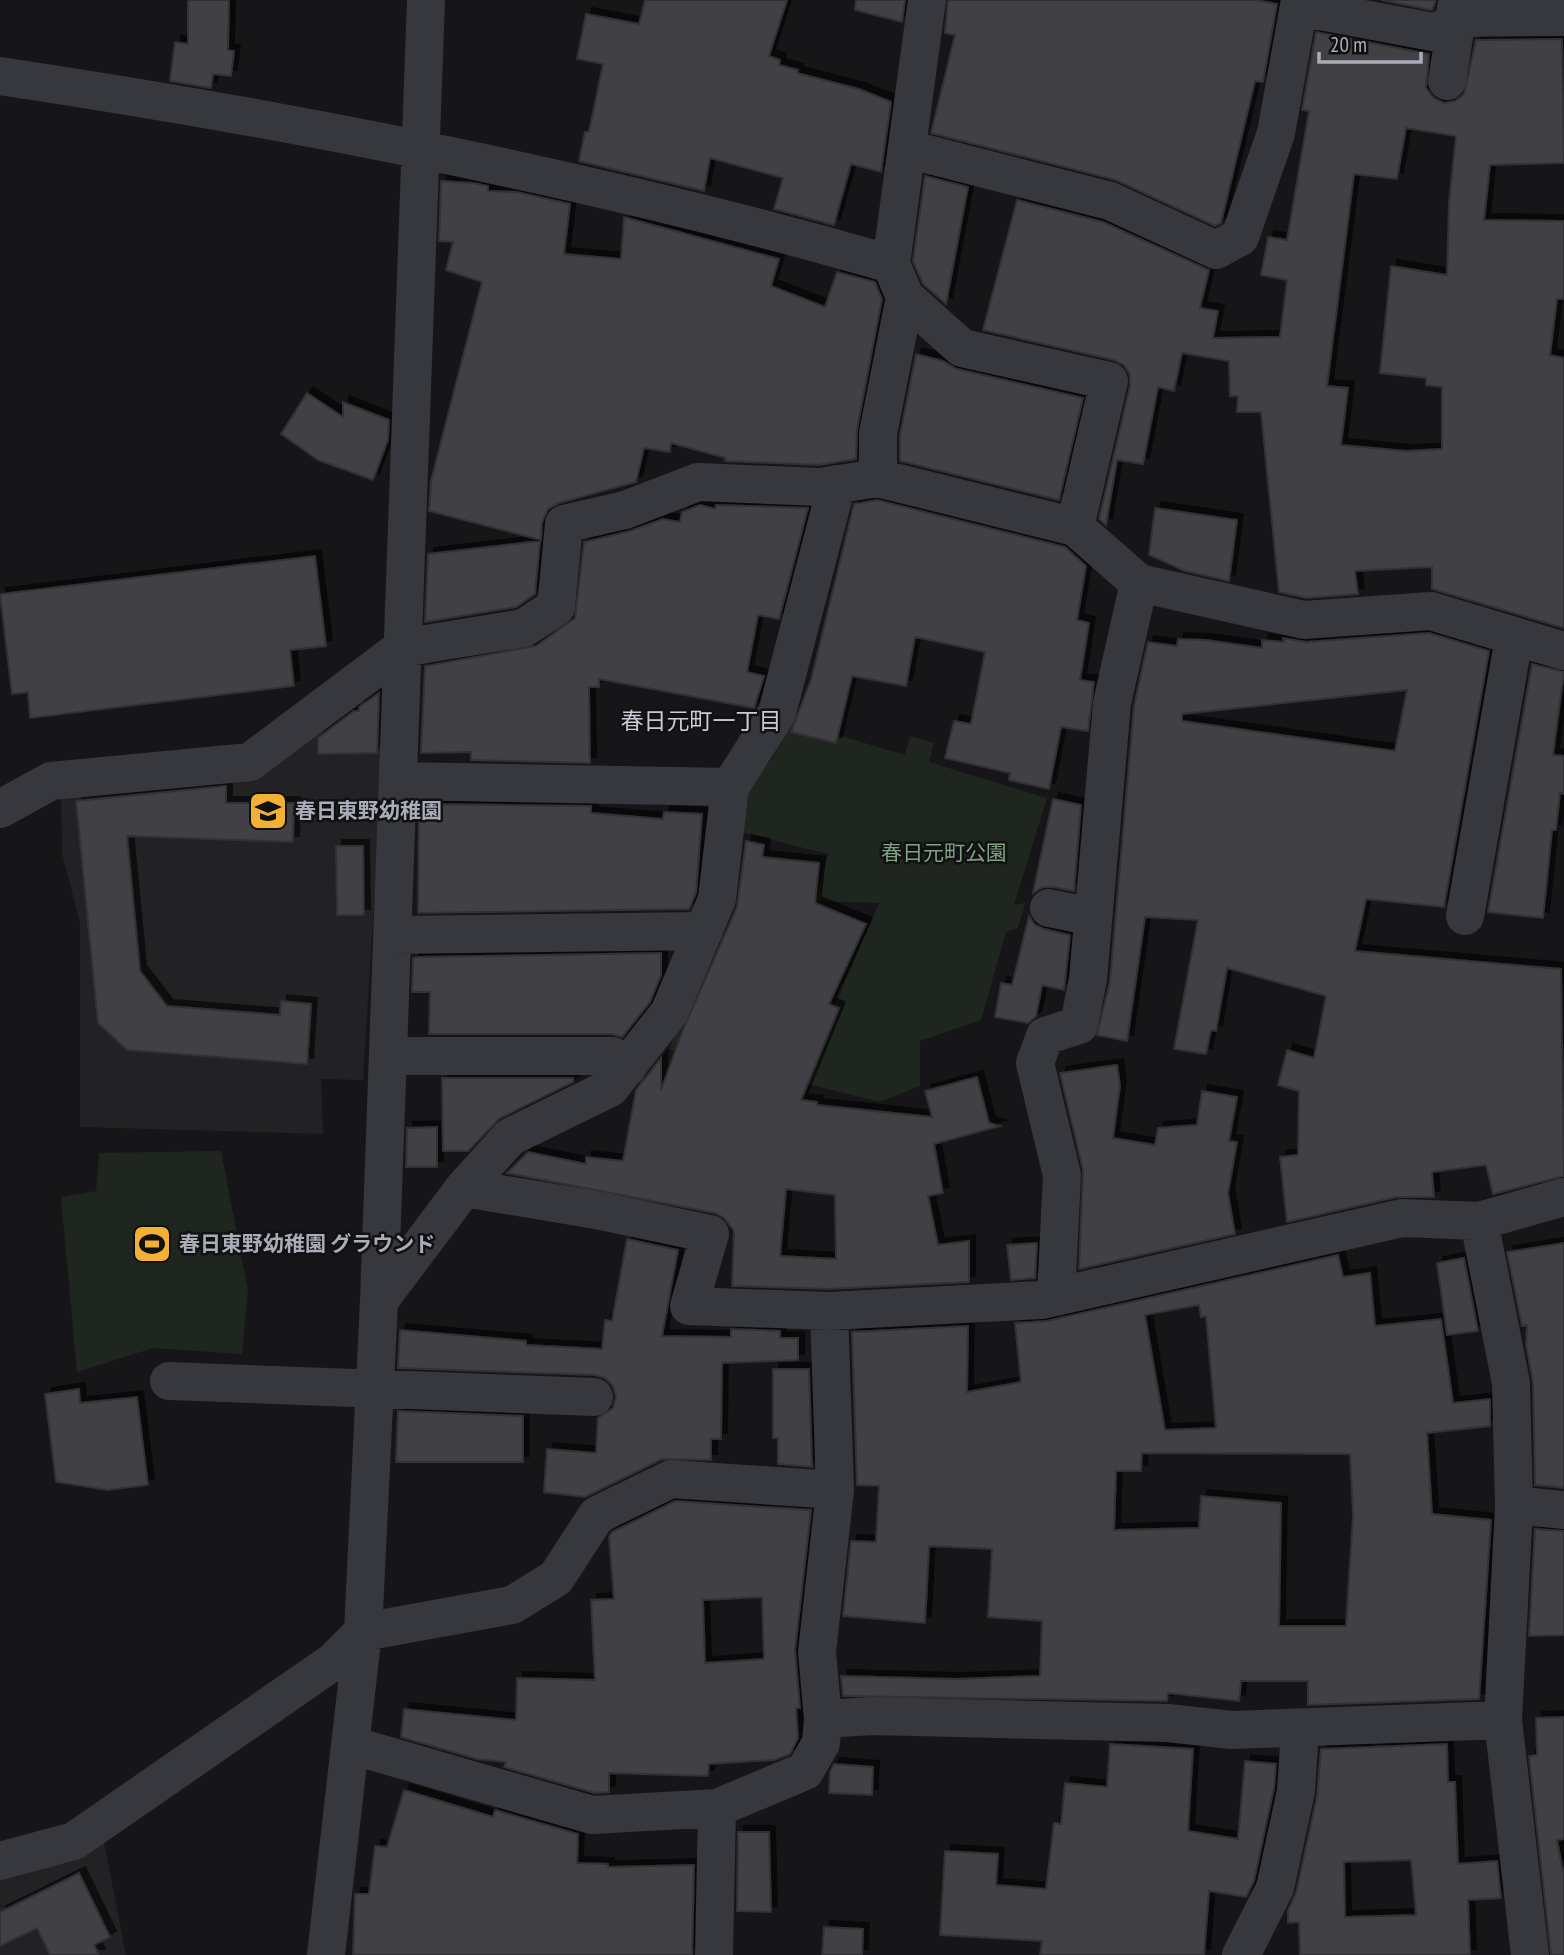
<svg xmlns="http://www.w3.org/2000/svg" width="1564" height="1955" viewBox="0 0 1564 1955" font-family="'PT Sans Narrow','Noto Sans JP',sans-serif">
	<defs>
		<filter id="shadow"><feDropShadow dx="6" dy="-6" stdDeviation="0" flood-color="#0009"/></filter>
	</defs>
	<rect width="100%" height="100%" fill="#161618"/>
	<path fill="#222225" d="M388,680l-25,400 -42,-1 2,55 -243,-7v-204l-18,-70 -1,-67 181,-10z
		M104,1842l22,113h-126v-81z"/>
	<path fill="#1e261f" d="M784,719l121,36 5,-19 24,7 -5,19 118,36 -33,107 11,-2 -7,25 -12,4 -25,88 -61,21v45l-40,16 -210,-52 6,-24 137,30 66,-153 -63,-2 12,-47 -92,-23 9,-36 29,-40z
		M221,1151l27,140 -6,63 -89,-6 -76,24 -16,-175 35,-6 3,-38z"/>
	<path fill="#404145" stroke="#303034" stroke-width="2" fill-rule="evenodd" filter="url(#shadow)" d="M188,0h41l-1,50 6,1 -3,25 -18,-2 -2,14 -41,-7 5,-39 13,2z
		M645,0h142l-18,56 11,4 -1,5 19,5 -1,3 62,16 32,13 -10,70 -30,-8 -17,61 -60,-16 9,-31 -73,-20 -6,33 -125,-30 6,-29h4l14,-68 -26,-5 9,-45 53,10z
		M856,0h49l-3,22 -47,-12z
		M948,0h307l22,4 -14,78 -8,-1 -34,142 -6,3 -99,-46 -185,-47 24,-98 -10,-2z
		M1381,0h55l-4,10z
		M1316,32l113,22 -3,34 8,10 10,5 11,-2 9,-7 12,-54 86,-1 2,124 -74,2 -6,55 80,1v78h-7l-7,56 14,3v270l-132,-39v-22l-77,4 3,23 -52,4 -27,-6 -18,-180h-24l1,-16h-8l-1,-35 -47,-8 -8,38 -16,-4 -15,77 -26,-4 -11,65 -7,-6 31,-133v-11l-6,-10 -10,-5 -131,-30 34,-130 86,22 106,48 -9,38 18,3 -5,27 67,-1 7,-57 -26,-5 7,-38 19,3 22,-129 -7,-1zM1406,128l50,8 -7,67 -2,72 -56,-9 -11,107 46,5v7l16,2v62l-36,2 -65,-6 7,-57 -21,-2 27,-212 43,5z
		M925,176l43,11 -22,117 -23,-20 -10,-23z
		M441,181l32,2 15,3v5l29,1 53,12 -6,50 57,5 3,-42 155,42 -8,27 54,21 12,-35 38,10 7,17 -25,130 -1,30 -37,6 -94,-4 1,-3 -55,-15 -1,9 -26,-4 -8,34 -77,21 -11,6 -6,13 -1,18 -112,-29 2,-30 51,-199 -36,-12 7,-28 -14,-1z
		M916,354l27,7 14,8 126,29 -24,102 -159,-39v-26z
		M307,393l36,24v-15l46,18 -1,20 -15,40 -55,-20 -37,-26z
		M877,500l188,47 21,19 -9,54 12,3 -9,57 14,2 -6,49 -27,-4 -12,62 -40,-9 1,-7 -65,-15 9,-37 17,3 14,-72 -70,-15 -9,49 -54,-10 -16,67 -45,-11 20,-52 43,-176z
		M700,505l15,4 1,-4 92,3 -29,111 -21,-4 -11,57 17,4 -10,32 -155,-29v8h-10l1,76 -119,-3v-8l-50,1 4,-87 111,-20 39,-28 9,-76 46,-11 33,-12 17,3 2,-10z
		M1155,508l82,12 -8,61 -44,-10 -36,-16z
		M540,541l-5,53 -19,13 -91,15 3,-68z
		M315,556l11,90 -36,4 4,36 -264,32 -2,-26 -16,2 -12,-100z
		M1429,633l60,18 -45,256 -78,-8 -11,52 206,18 3,207 -71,18 -7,-29 -54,7 2,25h-37l-110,25 -7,-65 18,-2 1,-64 -21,-6 9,-35 27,8 12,-62 -99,-28 -11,63 -5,-1 -5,24 -32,-5 24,-129 -53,-3 -18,124 -30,-6 13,-54 24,-275 14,-64 29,4 1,-7 28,1 56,8v-8l22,2 -1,-4 23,4zM1407,690l-12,61 -213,-30v-7z
		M1532,664l32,8 -11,83 11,1v38l-4,-1 -4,37h-4l-9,88 -55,-6z
		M379,693l-2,60 -59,1v-16l36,-27h5v-4z
		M226,786v17h68l-1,39 -166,-6 13,135 27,35 113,9 1,-14 30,3 -4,60 -180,-14 -29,-27 -22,-222z
		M1053,799l28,6 -7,86 -21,-4h-10l-10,6z
		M419,804l172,2v7l72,6 1,-7 38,2 -6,79 -7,16 -271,4z
		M746,841l18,4 -2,12 57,6 -4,40 51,21 -37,80 10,4 -38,92 16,2v3l115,12 -7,-26 52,-14 12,46 11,3 -66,18 9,49 -15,3 10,49 31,-4v41l-140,7 -97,-3 2,-55 -10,-13 -9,-5 -208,-40 21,-21 58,12v-7l37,4 13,-71 25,-32v32l22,-60 54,-123zM786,1189l49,6 1,64 -56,-3z
		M336,846h27l1,69h-27z
		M1029,916l6,9 9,4 26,6 -6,55 -22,-5 -6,31 -8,7 -33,-6 6,-34 11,2z
		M661,953v22l-11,27 -28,35 -10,-3h-183l1,-42h-18l1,-34 5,-1z
		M1117,1065l3,21 -7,52 42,7 3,-17 39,-3 5,-34 35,6 -8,44 8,1 -9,51 7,41 -156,35 4,-99 -23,-97z
		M442,1078h131v4l-73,36 -32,33h-25z
		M437,1127v40h-31l1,-39z
		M627,1239l51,11 -16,86 69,1v-8l49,2v7h18v22l-76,3 -1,76h-10v21l-49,-1 -77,38 -41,-5 3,-43 49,4 2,-35 15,-10 3,-11 -3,-11 -8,-8 -10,-3 -197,-7 2,-38 126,11v4l76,4 3,-29 7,1z
		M1037,1243l-2,35 -24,2 -4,-35z
		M1564,1243v245l-29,-3 -2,-103 -7,-37 1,-20 -5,1 -15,-74z
		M1338,1255l5,22 27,-4 5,53 66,-7 12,84 37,-4v27l-63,7 5,81 59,6 -12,179 -171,6v-24h-67l-2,20 -71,-8 -1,8 -324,-5 -2,-20 114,3 85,-3 2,-55 -54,-4 4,-68 -63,-3 -4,77 -82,-7 8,-75 25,1 3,-56 -22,-1 -5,-153 116,-6 -1,66 54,-10 -6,-59 32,-2zM1199,1305l2,12 5,-1 10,112 -51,2 -20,-115zM1142,1453l208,1 3,61 -7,111h-67l2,-123 -80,-7 -2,32 -85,2 2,-59h25z
		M1464,1258l14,73 -31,4 -10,-72z
		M773,1369h36l3,98 -34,-3v-26h-5z
		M79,1389l1,14 57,-6 11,88 -40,5 -52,-8 -11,-88z
		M398,1411l125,5v46h-127z
		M675,1501l136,9 -16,140 5,58h-4l2,30 -8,16 -16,6 -65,4 -1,12 -99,-3v19l-14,1 -91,-26 2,-5 -29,-3 -76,-22 3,-28 112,11 1,-42 78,2 -4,-80 23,-1 -5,-62 3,-5zM762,1597l2,62 -59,4 -2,-63z
		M1535,1529l29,2v104l-35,1z
		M1564,1717v122l-7,1 7,36v79h-13l-22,-199 8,-1 -1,-37z
		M1110,1744l83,5 -5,82 50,8 7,-78 31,3 -2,24 -20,93 -8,16 -37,-6 -5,64h-164l2,-14 -102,-6 5,-84 53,3 -2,31 50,4 8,-66 7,1 4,-41 42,4z
		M1447,1744l1,38h7l3,82 39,-3 4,37 -33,2 2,55h-170l-1,-33 -11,1v-13l8,-17 21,-97 4,-47zM1411,1860l5,55 -71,2 -1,-55z
		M834,1764l39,3 -1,28 -43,-2 1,-21z
		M404,1790l89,27 2,-7 83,24 -1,29 31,1v3l86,-2 -2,90h-339l2,-61h14l6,-48 12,1z
		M738,1832h31l2,80 -34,-1z
		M79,1873l31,64 -16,8 5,10h-49l-13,-27 -37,18v-34z
		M824,1927l39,2 -1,26h-40z"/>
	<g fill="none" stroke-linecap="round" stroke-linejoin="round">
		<path stroke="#37383d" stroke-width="38" d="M1299,7l139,26 19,-15 107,-1
			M0,76c301,45 599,104 891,188
			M1447,81l10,-63 -1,-11
			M907,149l203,52 106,49 24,-13 36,-104 24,-133
			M905,297l57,51 147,33 -34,146
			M878,478v-45l27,-136 -14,-33 36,-264
			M398,781l332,6
			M0,809l51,-28 199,-19 152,-114 122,-20 32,-21 8,-83 61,-14 73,-28 122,5 58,-9 197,49 64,56 165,37 127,-9 133,40
			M1049,908l44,9
			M1465,916l49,-278
			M392,935l312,-4
			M388,1056h224l15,12
			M464,1188l132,22 114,24 -21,72 140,5 213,-11 360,-82 77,3 85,-24
			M1479,1221l32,162 3,122 -11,215 27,235
			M1056,1297l6,-122 -27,-112 10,-27 34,-11 9,-46 24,-276 27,-120
			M379,1301l85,-113 46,-51 100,-49 59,-75 48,-114 13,-112 47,-74 60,-229
			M169,1381l425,16
			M1514,1505l50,5
			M823,1719l-6,-67 18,-162 -6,-179
			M351,1745l241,70 125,-7 88,-37 16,-28 2,-24 50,-3 295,7 64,7 271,-10
			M0,1861l74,-20 260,-180 29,-29 149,-27 44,-27 41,-63 74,-36 164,11
			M326,1955l37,-323 16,-331 47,-1301
			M714,1955l3,-147
			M1241,1955l34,-67 21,-97 4,-61"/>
	</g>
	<defs>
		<symbol id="school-square" viewBox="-11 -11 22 22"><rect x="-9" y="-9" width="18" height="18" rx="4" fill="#f2b134" stroke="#111113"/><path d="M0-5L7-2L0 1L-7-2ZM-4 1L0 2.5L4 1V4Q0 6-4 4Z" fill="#111"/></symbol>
		<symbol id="stadium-square" viewBox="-11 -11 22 22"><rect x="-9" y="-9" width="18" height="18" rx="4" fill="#f2b134" stroke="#111113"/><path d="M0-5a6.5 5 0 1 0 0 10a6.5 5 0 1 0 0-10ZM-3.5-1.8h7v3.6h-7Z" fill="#111"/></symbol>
	</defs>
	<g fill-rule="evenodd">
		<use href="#school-square" x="246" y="789" width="44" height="44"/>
		<use href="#stadium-square" x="130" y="1222" width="44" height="44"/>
	</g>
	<g text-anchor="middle" stroke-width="5" stroke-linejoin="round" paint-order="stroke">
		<g font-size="21" font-weight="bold" fill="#a8adb8" stroke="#111113" text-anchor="start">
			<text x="295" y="818">春日東野幼稚園</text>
			<text x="179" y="1251">春日東野幼稚園 グラウンド</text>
		</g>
		<g font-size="21" fill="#7fa381" stroke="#111113">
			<text x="944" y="860">春日元町公園</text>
		</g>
		<g font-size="23" fill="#c9ccd4" stroke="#111113">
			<text x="701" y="729">春日元町一丁目</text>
		</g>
	</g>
	<path d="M1319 52v10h102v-10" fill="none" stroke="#a8adb8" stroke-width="3.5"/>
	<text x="1330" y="52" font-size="21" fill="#a8adb8" stroke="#111113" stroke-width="5" paint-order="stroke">20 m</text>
</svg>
